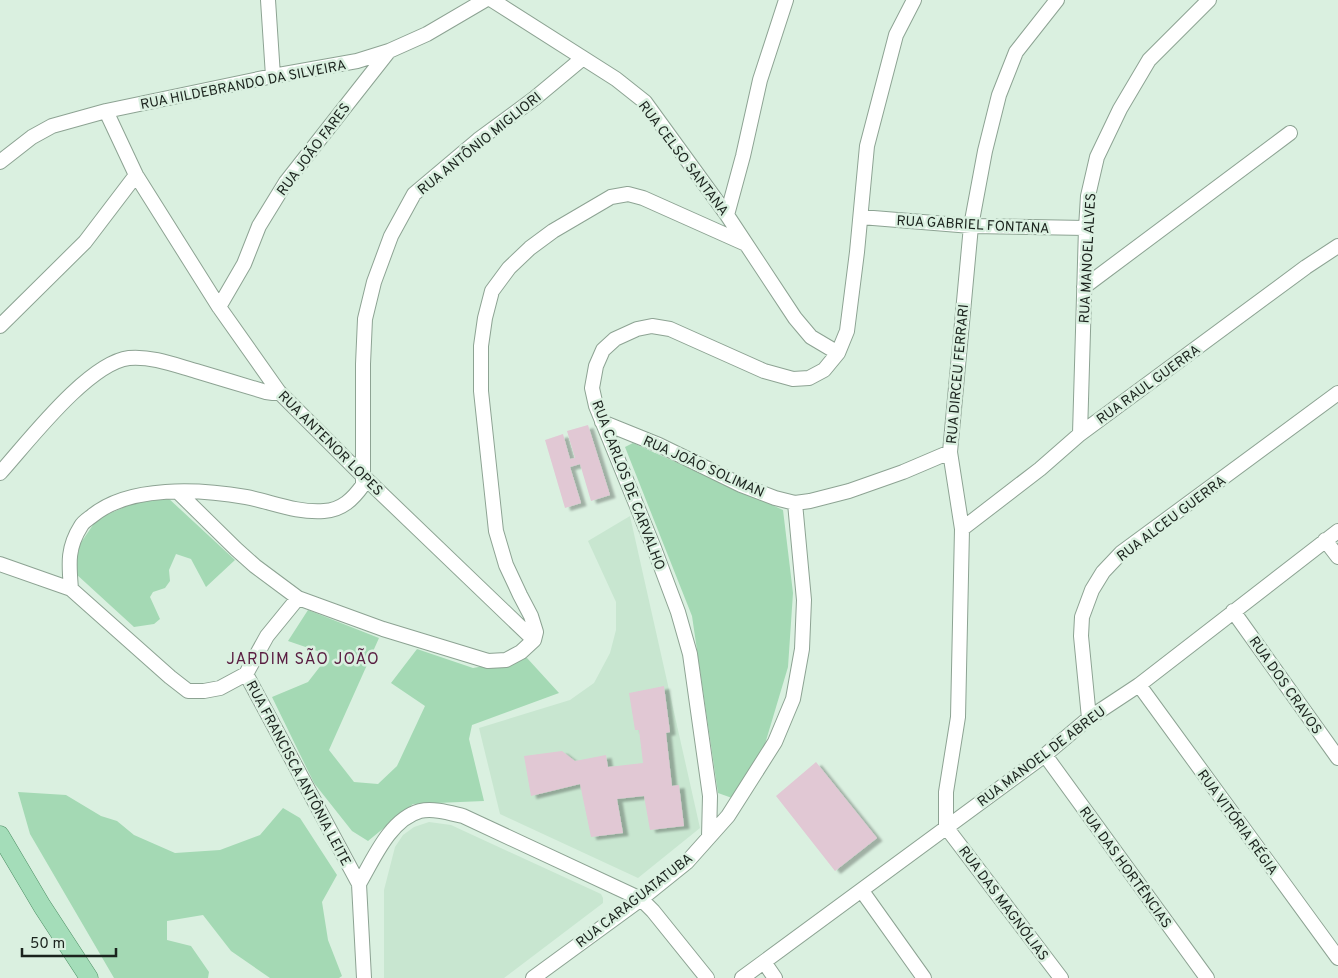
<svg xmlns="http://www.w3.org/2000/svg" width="1338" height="978" viewBox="0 0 1338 978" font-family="Overpass,sans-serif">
	<defs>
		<filter id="shadow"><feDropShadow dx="5.5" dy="3" stdDeviation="1" flood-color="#0004"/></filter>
	</defs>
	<rect width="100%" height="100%" fill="#daf0e0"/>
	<path fill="#c8e6d0" d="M630,516l70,312 -62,50 -138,-64 -21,-86 91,-28 24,-17 16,-30 6,-23v-28l-28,-61z
		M429,822l22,3 150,69 2,4v5l-99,75h-120v-88l11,-43 8,-12 11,-8z"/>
	<path fill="#a4d9b4" d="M633,443l150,67 10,83 -5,74 -23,77 -33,54 -14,-5 -26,-177 -67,-169z
		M167,497l68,63 -29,27 -15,-28 -15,-5 -7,16 1,11 -5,7 -12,4 -3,5 10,22 -6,5 -20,3 -59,-54v-7l5,-22 17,-25 37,-16z
		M308,610l71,28 -50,112 25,32 24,2 19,-18 28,-60 -34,-23 26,-34 56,19 54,-10 32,35 -87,32 -3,14 15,62 -71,3 -45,37 -16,-10 -38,-48 -42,-86 36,-15 21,-27 -41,-14z
		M18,792l48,3 35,21 16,5 17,14 41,18 45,-3 40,-15 23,-27 17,10 37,57 -15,27 6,38 14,36 -3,2h-69l-39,-27 -28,-36 -36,6v19l24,6 18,26 -1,6h-94l-84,-144z"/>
	<path fill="#e1c8d4" filter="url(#shadow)" d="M588,425l22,70 -19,6 -11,-37 -10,3 11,36 -16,5 -20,-68 18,-6 7,25 5,-1 -8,-27z
		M664,686l6,46 -4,1 6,53 7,-1 5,41 -34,4 -6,-34 -27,3 6,34 -32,4 -11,-53 -49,12 -7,-40 38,-5 13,10 31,-6 2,12 35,-4 -4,-33h-4l-6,-37z
		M816,762l61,76 -42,33 -59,-75z"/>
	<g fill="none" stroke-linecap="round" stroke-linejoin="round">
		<defs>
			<path id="minor" d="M268,0l5,76
				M492,0l124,79 29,23 82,113 68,103 16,19 27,16
				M1057,0l-41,52 -17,43 -14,56 -14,75 -21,226 12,77 -4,188 -12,75v35l115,151
				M106,111l30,64 83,132 60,85 83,83 172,165
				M0,162l32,-25 20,-11 54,-15 167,-35 84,-15 32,-10 38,-17 58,-34
				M727,215l16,-59 17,-76 26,-80
				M861,217l110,9 115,2
				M1084,287l206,-154
				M219,307l25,-43 15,-38 27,-44 103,-131
				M0,326l85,-84 51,-67
				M602,422l57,23 82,40 34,13 20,5 15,-2 39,-10 54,-19 47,-20
				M1080,434l6,-206 2,-32 9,-39 23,-48 29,-49 60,-60
				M0,473c28,-31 88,-110 129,-115 23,-2 46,7 67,13 23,7 47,14 70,21l7,1 6,-1
				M178,492l58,57 19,17 43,32
				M962,529l78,-60 40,-35 226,-167 32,-21
				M1325,540l13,17
				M0,564l71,25 99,88 18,14h16l16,-3 26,-14
				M71,589c-2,-25 -4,-41 10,-63 2,-4 7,-7 11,-10 37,-31 108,-27 154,-19 26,5 50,16 78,14 18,-1 29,-12 39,-26v-121l2,-45 9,-37 17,-46 23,-42 64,-54 57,-42 48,-40
				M1233,611l105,147
				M1139,685l199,273
				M1089,718l-8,-82 1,-19 10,-27 11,-18 18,-19 217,-160
				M1045,755l162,223
				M709,837l1,-41 -20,-142 -12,-42 -24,-64 -58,-142 -4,-18 4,-22 7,-16 12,-11 22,-10 15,-3 18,3 94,42 29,8 16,-1 15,-8 14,-17 9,-22 10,-79 10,-106 29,-111 18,-35
				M359,884c14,-24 31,-65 61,-73 14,-3 30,2 43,5l178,83 12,12 54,67
				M862,891l62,87
				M764,962l11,16
				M364,978l-5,-94 -113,-210 21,-38 31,-38 85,31 105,32 18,-1 15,-8 13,-12 2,-8 -5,-16 -11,-21 -14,-30 -10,-34 -15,-140v-45l4,-28 7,-27 17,-23 21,-20 23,-17 58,-34 17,-3 15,4 103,46
				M533,978l108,-79 46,-37 41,-46 47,-74 18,-43 9,-50 2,-49 -9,-97
				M742,978l303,-223 44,-37 50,-33 199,-154"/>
			<path id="major" d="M0,835l42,71 47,72"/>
		</defs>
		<use href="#minor" stroke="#8da393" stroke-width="16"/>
		<use href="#major" stroke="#4d8e64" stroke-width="19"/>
		<use href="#minor" stroke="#fff" stroke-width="14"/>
		<use href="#major" stroke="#a4ddb9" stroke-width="18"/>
	</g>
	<g text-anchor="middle" stroke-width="5" stroke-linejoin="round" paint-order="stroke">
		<g font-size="14" fill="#1b231d" stroke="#daf0e0">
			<text transform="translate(243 84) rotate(-11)" y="5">RUA HILDEBRANDO DA SILVEIRA</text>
			<text transform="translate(479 143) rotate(-39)" y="5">RUA ANTÔNIO MIGLIORI</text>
			<text transform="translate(313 149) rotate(-53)" y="5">RUA JOÃO FARES</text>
			<text transform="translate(684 158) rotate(53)" y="5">RUA CELSO SANTANA</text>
			<text transform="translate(973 224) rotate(3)" y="5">RUA GABRIEL FONTANA</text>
			<text transform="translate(1087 258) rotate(-87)" y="5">RUA MANOEL ALVES</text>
			<text transform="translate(957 374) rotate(-85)" y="5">RUA DIRCEU FERRARI</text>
			<text transform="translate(1148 384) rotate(-36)" y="5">RUA RAUL GUERRA</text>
			<text transform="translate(331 443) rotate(45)" y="5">RUA ANTENOR LOPES</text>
			<text transform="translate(704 466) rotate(24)" y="5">RUA JOÃO SOLIMAN</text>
			<text transform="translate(629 485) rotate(69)" y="5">RUA CARLOS DE CARVALHO</text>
			<text transform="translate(1171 518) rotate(-37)" y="5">RUA ALCEU GUERRA</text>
			<text transform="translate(1286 685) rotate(55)" y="5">RUA DOS CRAVOS</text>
			<text transform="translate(1041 756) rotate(-37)" y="5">RUA MANOEL DE ABREU</text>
			<text transform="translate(299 773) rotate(62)" y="5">RUA FRANCISCA ANTÔNIA LEITE</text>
			<text transform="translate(1238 822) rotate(54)" y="5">RUA VITÓRIA RÉGIA</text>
			<text transform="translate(1126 867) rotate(54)" y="5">RUA DAS HORTÊNCIAS</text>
			<text transform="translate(634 900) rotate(-38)" y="5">RUA CARAGUATATUBA</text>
			<text transform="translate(1004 903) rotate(53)" y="5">RUA DAS MAGNÓLIAS</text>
		</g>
		<g font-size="16" letter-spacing="1" fill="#591d41" stroke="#daf0e0">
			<text x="303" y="664">JARDIM SÃO JOÃO</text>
		</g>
	</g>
	<path d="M22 948v8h94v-8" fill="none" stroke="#1b231d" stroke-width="2.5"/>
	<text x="30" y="948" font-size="15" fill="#1b231d" stroke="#daf0e0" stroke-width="4" paint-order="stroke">50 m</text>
</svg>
